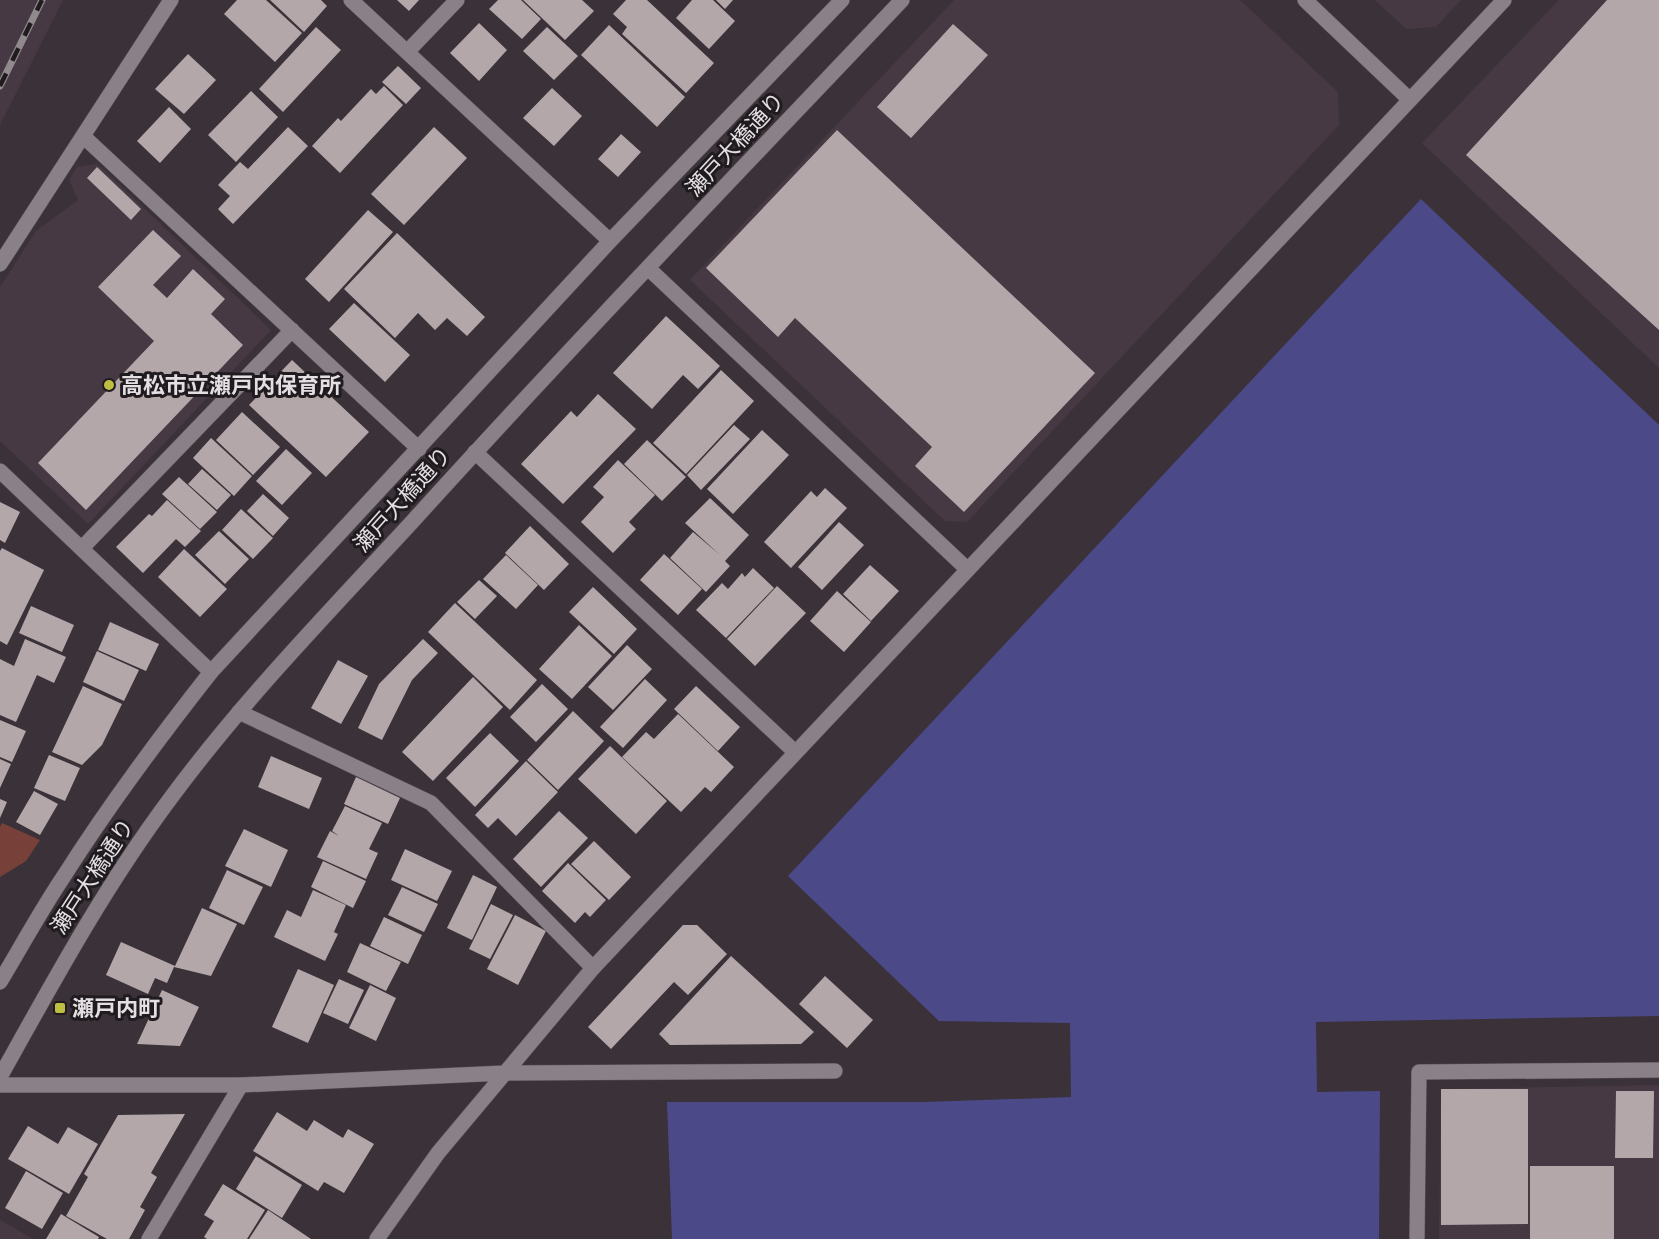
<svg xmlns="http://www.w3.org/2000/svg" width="1659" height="1239" viewBox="0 0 1659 1239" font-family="'Titillium Web','Noto Sans JP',sans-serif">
	<rect width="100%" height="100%" fill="#3a3238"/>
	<path fill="#473943" d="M0,0h63l-63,125z
		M954,0h286l98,92 1,33 -372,397 -22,-1 -255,-241z
		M1375,0h86l-25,27 -30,2z
		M1559,0h100v368l-237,-225z
		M98,164l173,166 -183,194 -88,-83v-154l36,-56 42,-31 -9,-20 8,-13z
		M1659,1085v154h-220l2,-150z
		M0,1220l33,19h-33z"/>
	<path fill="#774139" d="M2,823l38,17 -14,21 -26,16v-50z"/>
	<path fill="#4c4989" d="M1421,199l238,226v591l-343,6 1,70 63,-1 -1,148h-707l-5,-137h258l146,-5 -1,-74 -131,-2 -151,-145z"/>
	<path fill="#b4a7aa" d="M237,0h29l36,33 -27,29 -51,-48z
		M270,0h51l6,6 -23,26z
		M397,0h22l-10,11z
		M498,0h23l20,19 -19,20 -33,-30z
		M523,0h59l12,11 -29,29z
		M626,0h21l67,63 -28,30 -64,-59 5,-7 -14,-13z
		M692,0h21l22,21 -26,28 -33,-31z
		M716,0h17l-8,9z
		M1607,0h52v330l-193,-175z
		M479,23l28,27 -28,31 -29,-28z
		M953,24l35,31 -77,83 -34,-31z
		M609,25l76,72 -28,30 -76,-72z
		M316,27l25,23 -58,62 -24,-23z
		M547,27l31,29 -24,24 -31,-29z
		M188,54l28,26 -32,34 -29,-25z
		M398,66l23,22 -15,16 -24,-22z
		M384,86l19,19 -63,68 -28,-27 26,-28 3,3 30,-32 5,5z
		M552,88l30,28 -28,30 -31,-28z
		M251,91l27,26 -42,45 -28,-27z
		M169,107l22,22 -31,34 -23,-22z
		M288,127l20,19 -75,78 -15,-15 12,-13 -12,-11 22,-23 8,7z
		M434,127l33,31 -63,67 -33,-31z
		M837,130l258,243 -131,139 -49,-46 17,-19 -137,-129 -17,19 -72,-69z
		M621,134l20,18 -23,25 -20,-18z
		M97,167l44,42 -10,11 -44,-42z
		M368,210l25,22 -64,70 -24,-23z
		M153,230l28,26 -28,29 14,13 26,-29 32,30 -14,15 32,31 -157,165 -48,-47 116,-122 -56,-54z
		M397,233l88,84 -18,19 -20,-18 -12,12 -17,-17 -23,25 -51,-49z
		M354,303l56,52 -25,27 -56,-53z
		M666,316l54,50 -22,23 -15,-14 -31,34 -39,-36z
		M292,360l77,72 -43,45 -77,-72z
		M721,370l33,31 -68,73 -33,-31z
		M598,394l38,35 -73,75 -42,-40 50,-53 6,6z
		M242,412l38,35 -27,28 -37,-35z
		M734,425l16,14 -49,51 -14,-15z
		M762,430l27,25 -56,59 -26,-25z
		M211,438l41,38 -18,20 -41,-38z
		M647,440l39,37 -24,24 -38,-37z
		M286,449l26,24 -30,32 -26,-24z
		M618,460l37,35 -26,27 7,7 -23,24 -32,-31 23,-25 -11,-10z
		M202,469l29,26 -14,15 -29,-26z
		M179,477l38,35 -17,17 -38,-35z
		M825,488l22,20 -56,60 -27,-26 47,-51 6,6z
		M263,494l26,24 -16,18 -26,-25z
		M710,498l39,37 -24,26 5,5 -24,26 -36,-34 23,-26 27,23 -35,-32z
		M167,500l34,31 -16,16 -9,-8 -33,34 -27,-26 33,-33 3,2z
		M0,502l20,10 -15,31 -5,-3z
		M241,509l32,29 -20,21 -31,-29z
		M839,522l25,23 -42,45 -24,-23z
		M530,526l39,38 -25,26 -39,-37z
		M219,531l30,28 -24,25 -30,-29z
		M2,548l42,22 -37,75 -7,-4v-90z
		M184,549l43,40 -27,28 -42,-40z
		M664,554l38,35 -24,26 -38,-35z
		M506,555l32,30 -22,24 -33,-30z
		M870,565l29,26 -28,30 -28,-27z
		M753,568l21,20 -48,50 -30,-28 26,-27 6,6 14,-16 3,4z
		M479,580l18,16 -22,23 -18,-17z
		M777,586l29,27 -51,53 -28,-27z
		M593,587l44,42 -23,25 -45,-42z
		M837,591l34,31 -27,30 -34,-31z
		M455,603l82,77 -27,30 -82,-78z
		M31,606l43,19 -12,27 -43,-19z
		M110,622l49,22 -13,27 -48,-21z
		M579,625l33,31 -40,43 -33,-30z
		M25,639l41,18 -12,26 -17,-8 -21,47 -16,-7v-56l14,7z
		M423,639l15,14 -26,27 -30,60 -24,-12 21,-44z
		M627,645l25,24 -39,41 -25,-23z
		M97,651l42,19 -15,31 -41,-19z
		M338,660l30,16 -27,48 -30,-16z
		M473,677l30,30 -70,74 -31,-29z
		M645,679l22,21 -44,48 -23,-21z
		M542,684l26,25 -32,33 -26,-25z
		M83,686l39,18 -20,41 -20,20 -30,-13z
		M696,686l44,41 -22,24 -44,-42z
		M573,711l31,30 -46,49 -31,-30z
		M678,714l56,53 -23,25 -6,-5 -24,25 -59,-55 24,-25 8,7z
		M0,720l26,11 -14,31 -12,-5z
		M490,733l29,28 -44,46 -29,-29z
		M610,746l57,55 -31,33 -58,-55z
		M49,755l31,13 -15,33 -31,-13z
		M271,756l51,22 -13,31 -51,-22z
		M0,759l11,5 -11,24z
		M526,761l32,31 -42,44 -18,-18 -10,10 -13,-13z
		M356,777l44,21 -12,26 -44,-20z
		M34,791l24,13 -18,31 -24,-13z
		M0,799l7,3 -7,16z
		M345,806l37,17 -13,26 9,4 -12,26 -49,-22 13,-26 9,5 -7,-5z
		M559,811l29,27 -47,49 -28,-28z
		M244,829l44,21 -17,37 -46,-21z
		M594,841l37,36 -22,23 -38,-36z
		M405,849l47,22 -15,30 -46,-21z
		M323,861l43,20 -13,27 -42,-21z
		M568,863l38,37 -16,17 -5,-5 -10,11 -33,-32z
		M227,870l36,17 -19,38 -35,-17z
		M473,875l24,12 -25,53 -25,-12z
		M402,887l36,17 -14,28 -36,-17z
		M313,890l33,15 -12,27 -21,-10 25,12 -13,27 -51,-24 13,-27 14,7z
		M491,904l22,11 -23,44 -21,-10z
		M202,908l35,16 -26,52 -37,-9 -7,16 -12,-5 -7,16 -42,-19 15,-33 54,24z
		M515,915l31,16 -28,54 -31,-16z
		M384,917l38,18 -14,29 -38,-18z
		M683,925h14l30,29 -39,41 -14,-13 -63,67 -23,-22z
		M360,943l41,19 -15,29 -39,-19z
		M731,956l83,76 -13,12 -131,1 -11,-11z
		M298,969l36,16 -26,58 -36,-16z
		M825,976l48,44 -26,28 -48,-44z
		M339,979l25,11 -16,34 -25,-11z
		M370,985l26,13 -20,43 -27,-13z
		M162,990l37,17 -19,39 -43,-2z
		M1441,1089h87v135l-87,1z
		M1616,1091h38l-1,67h-38z
		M277,1112l30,19 7,-11 29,18 5,-9 26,15 -30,49 -20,-11 -6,9 -65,-40z
		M185,1114l-34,59 6,4 -17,30 5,3 -16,29h-22l-41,-23 22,-39 -4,-3 34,-59z
		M28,1126l30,18 10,-17 30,17 -29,50 -61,-35z
		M256,1156l46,29 -20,33 -46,-29z
		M1530,1166h84v73h-84z
		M26,1171l37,22 -21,36 -37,-21z
		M223,1184l42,26 -18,29h-40l-3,-2 10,-16 -10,-6z
		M268,1210l43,29h-62z
		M61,1214l38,23 -1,2h-52z"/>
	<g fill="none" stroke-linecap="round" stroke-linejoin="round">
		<defs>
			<path id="minor" d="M351,0l259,241
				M407,52l50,-52
				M83,136l336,313
				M0,264l171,-264
				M648,268l319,301
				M475,452l320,300
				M0,471l211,201
				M82,548l210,-218
				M239,712l192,91 162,165
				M504,1073l331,-2
				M149,1239l92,-154
				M1417,1239l2,-167 240,-2"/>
			<path id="tertiary" d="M1305,0l105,100
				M0,982c21,-35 41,-72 64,-106 45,-71 95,-138 147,-204l399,-431 232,-241
				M0,1077c53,-95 105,-191 170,-278 73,-99 159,-187 242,-277 160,-177 326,-349 490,-522
				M0,1085h241l263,-12
				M377,1239l61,-86 155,-185 911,-968"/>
		</defs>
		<use href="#minor" stroke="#585156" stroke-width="16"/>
		<use href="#tertiary" stroke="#585156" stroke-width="16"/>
		<use href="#minor" stroke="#8a8087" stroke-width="15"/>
		<use href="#tertiary" stroke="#8a8087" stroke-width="15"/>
		<defs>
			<path id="rail" d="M0,86l42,-86"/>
		</defs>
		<use href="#rail" stroke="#908a8f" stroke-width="7"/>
		<use href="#rail" stroke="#1f1b1e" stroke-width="4.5" stroke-dasharray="14" stroke-linecap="butt"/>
	</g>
	<g fill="#bebf42" stroke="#1f1b1e" stroke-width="2">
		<circle cx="109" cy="385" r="6"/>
		<rect x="54" y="1002" width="12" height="12" rx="3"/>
	</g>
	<g text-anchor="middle" stroke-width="6" stroke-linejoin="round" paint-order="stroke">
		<g font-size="22" fill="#e4dfe3" stroke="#1f1b1e">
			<text transform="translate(735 144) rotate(-47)" y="8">瀬戸大橋通り</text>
			<text transform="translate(402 499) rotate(-48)" y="8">瀬戸大橋通り</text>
			<text transform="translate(92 876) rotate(-57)" y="8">瀬戸大橋通り</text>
		</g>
		<g font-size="22" font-weight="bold" fill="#e4dfe3" stroke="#1f1b1e" text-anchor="start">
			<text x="121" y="393">高松市立瀬戸内保育所</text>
			<text x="72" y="1016">瀬戸内町</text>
		</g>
	</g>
</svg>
